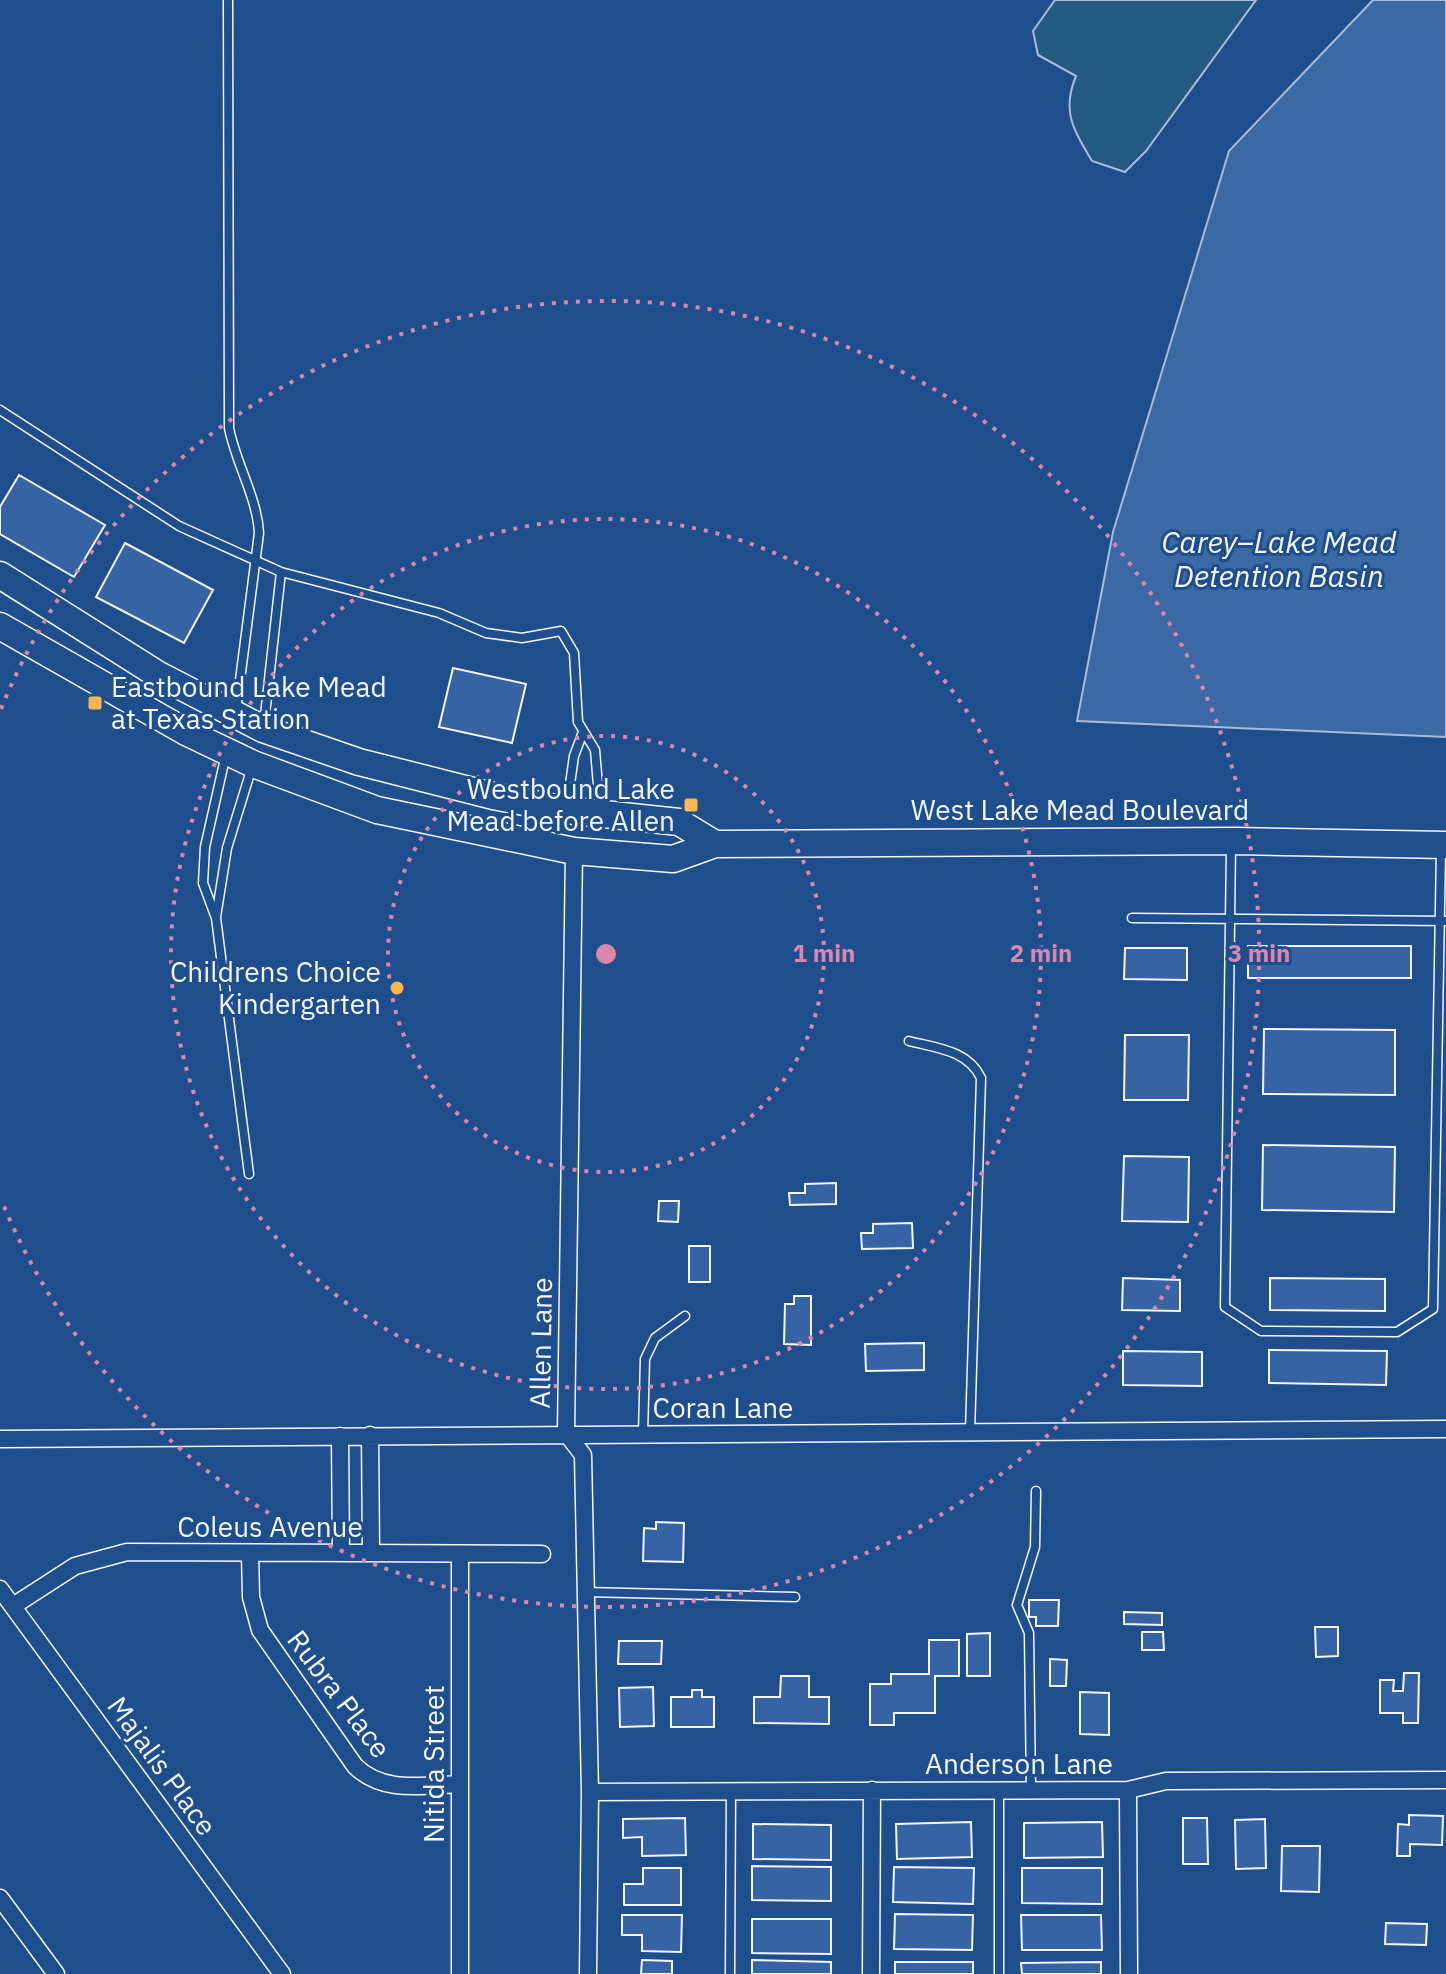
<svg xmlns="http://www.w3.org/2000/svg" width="1446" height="1974" viewBox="0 0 1446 1974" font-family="'IBM Plex Sans',sans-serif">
	<rect width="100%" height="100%" fill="#1f4e8c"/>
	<path fill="#245a82" stroke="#a8bbd7" stroke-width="2" d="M1055,0h201l-110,151 -21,21 -33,-11c-18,-31 -31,-49 -16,-85l-38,-21 -5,-24z"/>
	<path fill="#3b69a3" stroke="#a8bbd7" stroke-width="2" d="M1373,0h73v737l-369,-16 36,-189 116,-381z"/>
	<path fill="#3563a3" stroke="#f2f6ff" stroke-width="2" d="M19,475l86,50 -31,52 -74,-43v-27z
		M125,543l88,47 -29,53 -88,-46z
		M453,668l73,16 -14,59 -73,-16z
		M1248,946h163v32h-163z
		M1125,948h62v32l-63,-1z
		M1264,1029l131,1v65l-132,-1z
		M1125,1035h64l-1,65h-64z
		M1263,1145l132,2 -1,65 -132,-2z
		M1124,1156l65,1 -1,65 -66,-1z
		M836,1183v21l-46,1 -1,-12h16v-9z
		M659,1201h20l-1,21 -20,-1z
		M912,1223l1,25 -51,1 -1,-16h12v-9z
		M689,1246h21v36h-21z
		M1123,1278l57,2v31l-58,-1z
		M1270,1278l115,1v32l-115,-1z
		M794,1296h17v49l-27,-1 1,-40h9z
		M924,1343v27l-58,1 -1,-27z
		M1269,1350l118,1 -1,34 -117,-2z
		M1123,1351l79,1v34l-79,-1z
		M656,1522l28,1 -1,39 -40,-1 1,-33 12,1z
		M1029,1600h30l-1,26h-22v-9h-7z
		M1124,1612l38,1v12l-38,-1z
		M1315,1627h23v29l-22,1z
		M1142,1632h21l1,18h-22z
		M990,1633v43h-23v-42z
		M929,1640h30v36h-24v37h-41v12h-24v-41h21v-10h38z
		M619,1641h43l-1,23h-43z
		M1050,1659l17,1 -1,26h-16z
		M1404,1673h15l-1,50h-15v-10h-23v-33h14l-1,11h10z
		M781,1676h28v21h20v27l-75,-1v-26h26z
		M653,1687l1,39 -34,1 -1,-39z
		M692,1690h10v7h12v30h-43v-30h21z
		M1080,1692l29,1v42l-29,-1z
		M1409,1815l34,1 -1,29 -32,-1v12h-13l1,-32 11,1z
		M685,1818l1,37 -44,1v-19l-19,1v-19z
		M1183,1818h24l1,46h-25z
		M1265,1819l1,49 -30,1 -1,-49z
		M971,1822l1,35 -75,2 -1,-35z
		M1102,1822l1,35 -79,1v-35z
		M753,1824l78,1v35l-78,-1z
		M1282,1846h38l-1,46 -38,-1z
		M752,1866l79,1v34l-79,-1z
		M894,1867l80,1 -1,36 -80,-2z
		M643,1868h38v37h-57v-21h19z
		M1022,1868h80v36l-80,-1z
		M895,1914l78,1 -1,35 -78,-1z
		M622,1915h60l-1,37 -39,-1v-16h-20z
		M1021,1915h80l1,35h-80z
		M752,1919h79v35l-79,-1z
		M1386,1923l41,1 -1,21 -41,-1z
		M642,1960l30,1v13h-31z
		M752,1960l79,2v12h-79z
		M895,1962h78v12h-78z
		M1101,1962v12h-79l-1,-11z"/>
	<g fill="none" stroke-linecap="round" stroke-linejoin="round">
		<defs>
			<path id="lane" d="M228,0l1,428c7,36 28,69 30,105l-23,178
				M0,410l179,116 102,46 158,41 47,20 36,5 39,-7 13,22 4,69 17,28 5,59
				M264,724l17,-152
				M226,754l-21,93 -2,36 13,35 33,256
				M567,805l7,-49 9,-24
				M1231,845l-6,462 36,24 136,1 36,-23 8,-459
				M216,917l11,-69 25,-81
				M1132,918l314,3
				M909,1041c27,7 59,9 72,37l-11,354
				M643,1434l2,-75 10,-21 30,-22
				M585,1592l210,5
				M999,1790v184
				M1031,1790l-2,-157 -12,-28 18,-58 1,-56
				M730,1974l1,-182"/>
			<path id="street" d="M574,851l-8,582 17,22 7,337 -2,182
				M370,1435l1,118
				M340,1436l1,117
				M0,1439l1446,-10
				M250,1553l1,44 9,33 95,136c28,28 68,19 105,18
				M460,1554v420
				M0,1589l282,385
				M13,1606l62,-40 52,-14 415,2
				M1128,1790l1,184
				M590,1792l538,-2 38,-9 280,-1
				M0,1898l56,76
				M871,1974l1,-184"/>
			<path id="primary" d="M0,575l157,99 106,55 96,33 134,34 73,14 113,12 36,22
				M0,626l186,106 67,32 124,46 197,41 99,8 42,-15 521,-3 210,4"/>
		</defs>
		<use href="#lane" stroke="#f2f6ff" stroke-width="11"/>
		<use href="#street" stroke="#f2f6ff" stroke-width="19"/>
		<use href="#primary" stroke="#f2f6ff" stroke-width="29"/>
		<use href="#lane" stroke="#1f4e8c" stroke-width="8"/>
		<use href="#street" stroke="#1f4e8c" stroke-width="16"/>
		<use href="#primary" stroke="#1f4e8c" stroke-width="26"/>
	</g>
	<g fill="none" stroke="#da87ad" stroke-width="4" stroke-dasharray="4 8">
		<circle cx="606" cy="954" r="218"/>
		<circle cx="606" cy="954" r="435"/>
		<path d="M1 709A653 653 0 1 1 1 1199"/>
	</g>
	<g fill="#ffb74d" stroke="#1f4e8c" stroke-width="3">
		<rect x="87" y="695" width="16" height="16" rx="4"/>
		<rect x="683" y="797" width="16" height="16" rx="4"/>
		<circle cx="397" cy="988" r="8"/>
	</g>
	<g text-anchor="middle" stroke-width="6" stroke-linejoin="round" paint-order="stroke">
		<g font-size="28" fill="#f2f6ff" stroke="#1f4e8c" text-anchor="end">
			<text x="111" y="697" text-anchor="start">Eastbound Lake Mead<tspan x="111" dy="32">at Texas Station</tspan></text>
			<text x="675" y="799">Westbound Lake<tspan x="675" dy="32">Mead before Allen</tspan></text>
			<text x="381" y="982">Childrens Choice<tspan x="381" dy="32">Kindergarten</tspan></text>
		</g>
		<g font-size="28" fill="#f2f6ff" stroke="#1f4e8c">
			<text x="1080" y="820">West Lake Mead Boulevard</text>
			<text transform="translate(541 1343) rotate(-89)" y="10">Allen Lane</text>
			<text x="723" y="1418">Coran Lane</text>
			<text x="270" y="1537">Coleus Avenue</text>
			<text transform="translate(339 1694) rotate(53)" y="10">Rubra Place</text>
			<text transform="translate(434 1764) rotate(-90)" y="10">Nitida Street</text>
			<text x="1019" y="1774">Anderson Lane</text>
			<text transform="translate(162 1766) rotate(54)" y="10">Majalis Place</text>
		</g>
		<g font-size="30" font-style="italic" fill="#f2f6ff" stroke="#1f4e8c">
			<text x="1279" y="553">Carey–Lake Mead<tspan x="1279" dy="34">Detention Basin</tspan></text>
		</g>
	</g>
	<circle cx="606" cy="954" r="12" fill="#da87ad" stroke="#1f4e8c" stroke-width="4"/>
	<g font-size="24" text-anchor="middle" font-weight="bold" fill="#da87ad" stroke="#1f4e8c" stroke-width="6" stroke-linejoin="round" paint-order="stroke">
		<text x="824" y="962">1 min</text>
		<text x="1041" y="962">2 min</text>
		<text x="1259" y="962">3 min</text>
	</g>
</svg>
